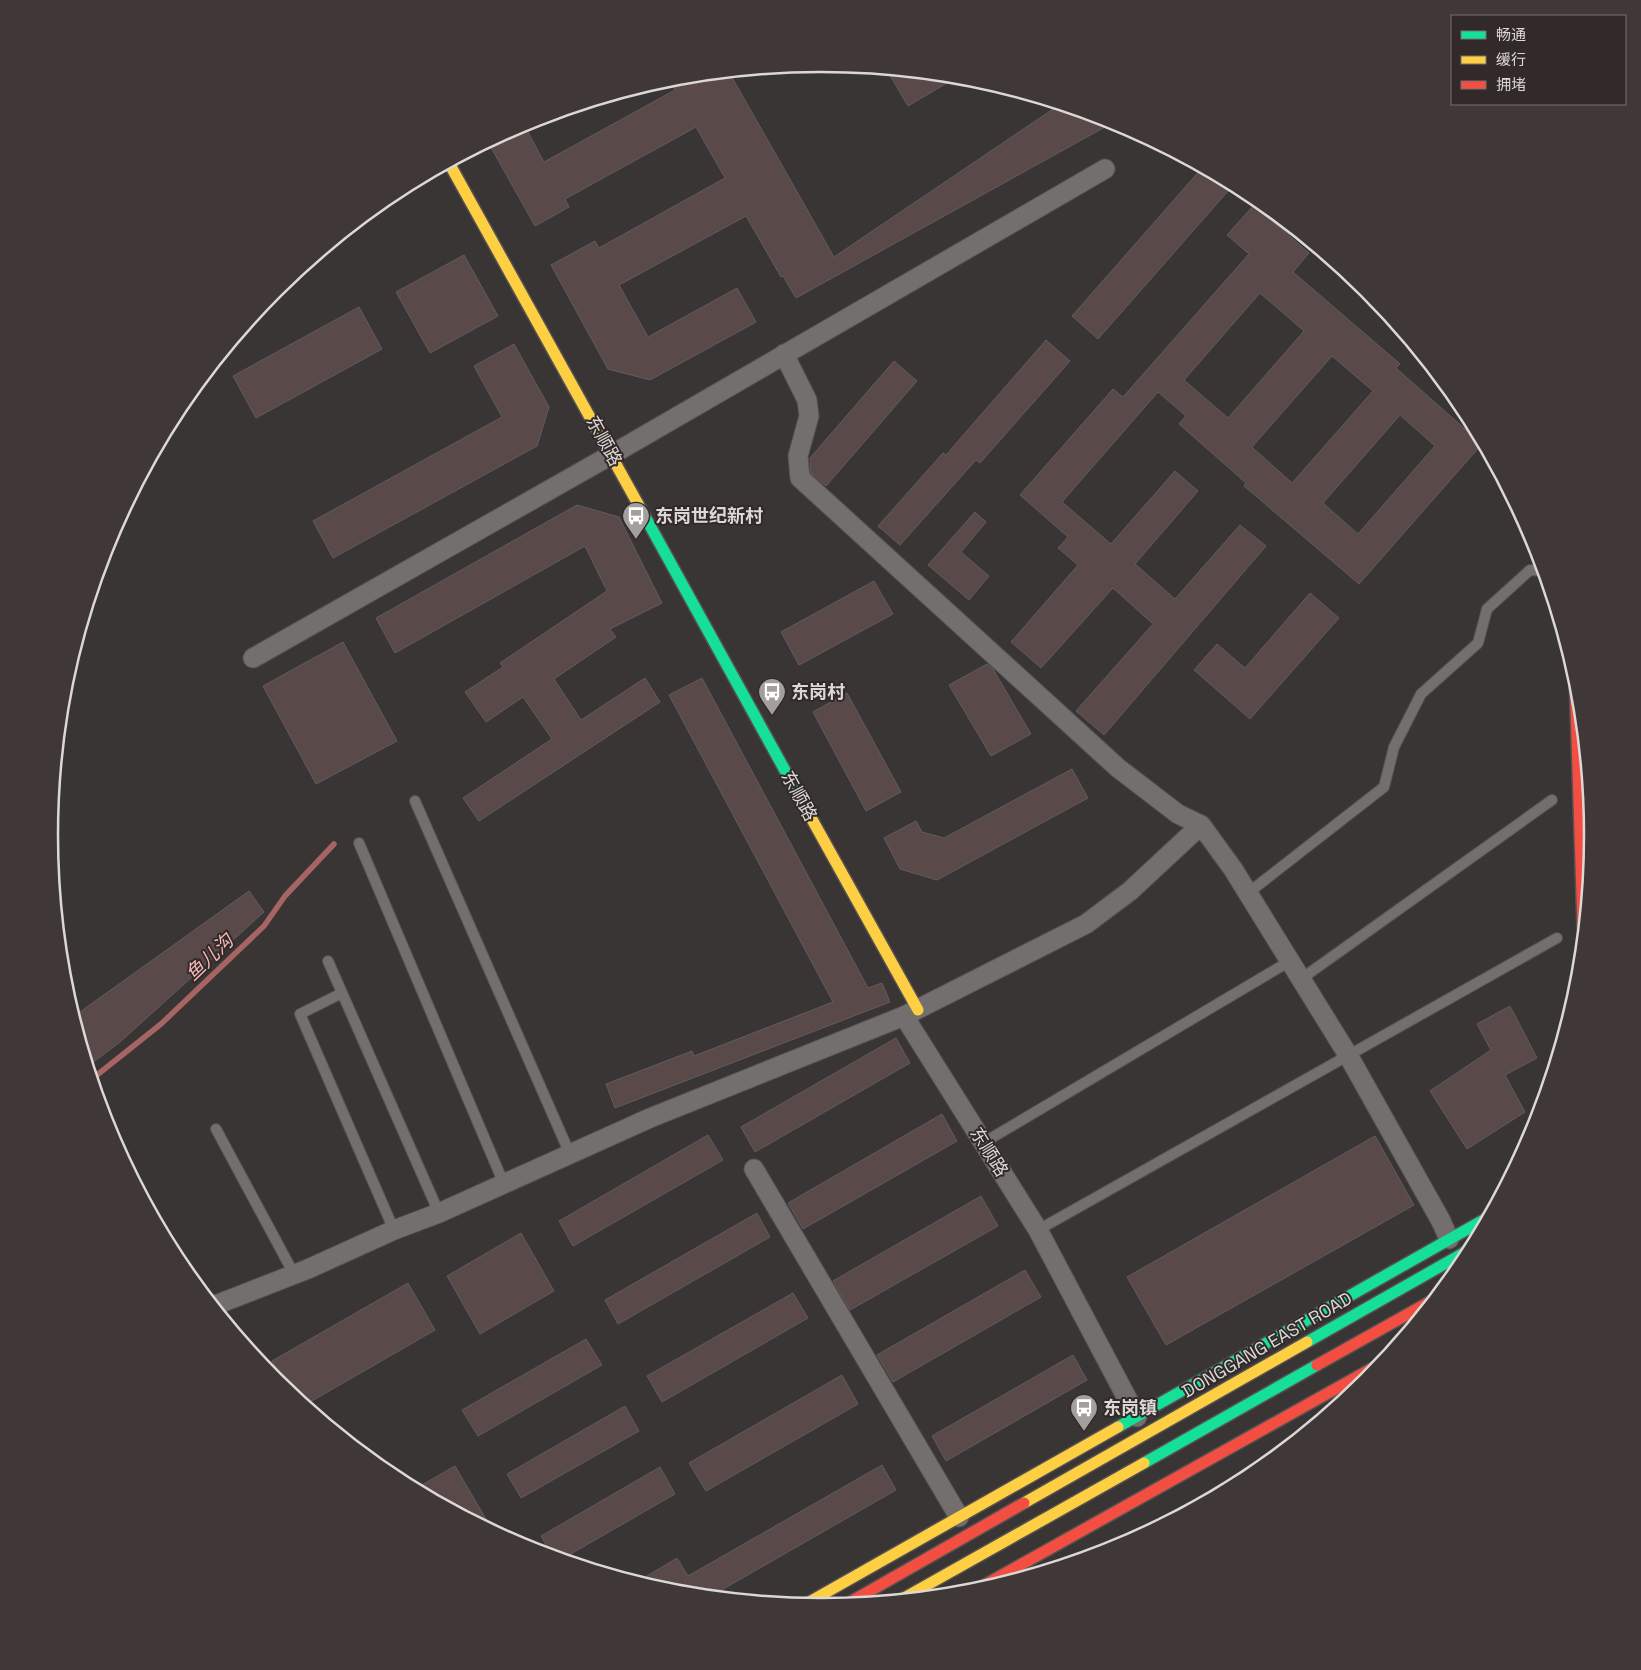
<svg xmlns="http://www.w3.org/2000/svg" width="1641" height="1670" viewBox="0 0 1641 1670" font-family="'Space Grotesk','Noto Sans SC',sans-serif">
	<rect width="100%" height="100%" fill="#3a3535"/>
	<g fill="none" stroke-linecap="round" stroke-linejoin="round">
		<path stroke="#a66463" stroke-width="5.5" d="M92,1079l69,-55 103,-98 21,-30 49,-52"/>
	</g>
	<path fill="#594949" stroke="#615d5d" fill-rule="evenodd" d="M887,70l70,7 -49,29z
		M729,72l105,185 225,-152 55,17 -318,176 -13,-22 -2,1 -35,-61 -127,69 29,52 89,-49 19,34 -106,58 -42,-11 -57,-104 44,-24 4,7 126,-70 -29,-51 -131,72 4,8 -34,19 -47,-84 35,-19 21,39 131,-72 -6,-11z
		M1202,168l27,22 -131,149 -26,-23z
		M1254,205l55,48 -16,19 107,92 -4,4 86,76 -123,140 -115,-98 2,-3 -67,-59 7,-8 -28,-24 -96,110 49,42 64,-73 23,20 -63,73 40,35 65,-74 26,21 -162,189 -28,-24 77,-87 -40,-36 -72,80 -30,-26 67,-77 -20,-17 10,-11 -48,-42 93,-106 10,8 126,-143 -22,-19zM1260,293l44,38 -76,87 -44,-38zM1332,356l41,35 -81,92 -40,-36zM1400,415l35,31 -77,88 -35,-31z
		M464,255l34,61 -68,37 -34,-61z
		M359,307l23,42 -126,69 -23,-42z
		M1046,340l24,21 -90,102 -4,-3 -76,85 -22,-19 65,-73 3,2z
		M514,344l35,63 -12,39 -204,112 -20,-37 189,-104 -28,-51z
		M894,361l23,20 -91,105 -15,-13 -1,-15z
		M577,505l42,12 43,86 -52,26 6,8 -62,42 27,41 64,-42 15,24 -181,119 -16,-23 89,-59 -29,-42 -37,25 -21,-30 38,-25 -3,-4 107,-72 -22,-45 -190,107 -19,-35z
		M975,512l11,10 -25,30 28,24 -20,24 -41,-35z
		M874,581l19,33 -94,51 -18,-33z
		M1310,593l29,25 -89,101 -56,-49 23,-26 28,24z
		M343,642l54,99 -81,43 -53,-98z
		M987,664l6,5 38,65 -40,22 -42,-71z
		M702,678l166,310 14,-5 8,19 -275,106 -9,-24 86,-33 2,5 139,-54 -164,-307z
		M847,693l54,99 -35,19 -53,-99z
		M1072,769l16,29 -151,82 -37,-11 -16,-31 32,-17 6,11 22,6z
		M249,891l15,21 -144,130 -32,24 -15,-49z
		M1510,1006l27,52 -32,17 20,37 -58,37 -37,-58 61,-41 -14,-26z
		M896,1038l14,25 -155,89 -14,-25z
		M942,1114l15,27 -154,88 -15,-26z
		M708,1135l15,25 -150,86 -14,-25z
		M1375,1136l39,69 -248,140 -39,-68z
		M981,1196l17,30 -148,84 -17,-29z
		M757,1213l13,24 -152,87 -13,-24z
		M521,1233l33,58 -74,43 -33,-58z
		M1025,1270l16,27 -148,85 -16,-27z
		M408,1283l27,47 -130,75 -14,-11 -19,-33z
		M793,1293l15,25 -146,84 -15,-26z
		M586,1339l16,26 -124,71 -16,-26z
		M1073,1355l14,25 -141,81 -14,-25z
		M842,1375l16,29 -152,87 -17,-28z
		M625,1406l14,25 -118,67 -14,-24z
		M882,1465l14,25 -185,106 -41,-4 -16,-5 -7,-11 30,-18 11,18z
		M455,1466l38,65 -78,-42z
		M660,1467l15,27 -113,65 -10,-3 -11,-20z"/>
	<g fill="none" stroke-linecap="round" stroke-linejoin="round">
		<defs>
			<path id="lane" d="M415,801l155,353
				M359,843l145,341
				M1248,893l136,-106 10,-40 27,-53 57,-51 9,-34 43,-39 13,1
				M328,961l111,252
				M1301,979l251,-179
				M342,993l-42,21 94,216
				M216,1129l78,145
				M983,1143l307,-182
				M1038,1230l519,-292"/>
			<path id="street" d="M784,354l23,46 2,16 -11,40 2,22 318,290 60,46 23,11 32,44 115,186 93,166 8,18
				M253,658l358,-203 494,-286
				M754,1169l205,348
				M213,1306l95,-37 86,-39 45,-17 211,-95 254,-102
				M1137,1417l-99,-187 -134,-214 182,-92 44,-33 71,-66"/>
			<path id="fast" d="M638,504l171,310
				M1118,1427l369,-209"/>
			<path id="slow" d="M449,163l189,341
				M809,814l109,196
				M804,1605l314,-178"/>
			<path id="jam" d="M1575,675l8,252
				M972,1592l408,-228"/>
		</defs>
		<use href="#lane" stroke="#565252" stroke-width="12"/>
		<use href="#street" stroke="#565252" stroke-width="21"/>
		<use href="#fast" stroke="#565252" stroke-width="14"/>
		<use href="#slow" stroke="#565252" stroke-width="14"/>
		<use href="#jam" stroke="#565252" stroke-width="14"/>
		<use href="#lane" stroke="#736f6f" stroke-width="10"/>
		<use href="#street" stroke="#736f6f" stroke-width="19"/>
		<use href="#fast" stroke="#16e098" stroke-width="11"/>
		<use href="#slow" stroke="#ffcf43" stroke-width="11"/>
		<use href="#jam" stroke="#f24e42" stroke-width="11"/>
		<defs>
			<path id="fast-bridge" d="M1307,1342l162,-92
				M1144,1463l173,-98"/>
			<path id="slow-bridge" d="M1024,1503l283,-161
				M904,1598l240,-135"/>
			<path id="jam-bridge" d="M1317,1365l116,-65
				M847,1604l177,-101"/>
		</defs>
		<use href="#fast-bridge" stroke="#565252" stroke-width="14" stroke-linecap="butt"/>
		<use href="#slow-bridge" stroke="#565252" stroke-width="14" stroke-linecap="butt"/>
		<use href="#jam-bridge" stroke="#565252" stroke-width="14" stroke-linecap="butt"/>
		<use href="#fast-bridge" stroke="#16e098" stroke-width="11"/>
		<use href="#slow-bridge" stroke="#ffcf43" stroke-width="11"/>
		<use href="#jam-bridge" stroke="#f24e42" stroke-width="11"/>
	</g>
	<defs>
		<symbol id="bus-pin" viewBox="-11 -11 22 30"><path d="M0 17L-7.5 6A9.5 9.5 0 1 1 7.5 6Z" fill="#a49f9f" stroke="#322a29"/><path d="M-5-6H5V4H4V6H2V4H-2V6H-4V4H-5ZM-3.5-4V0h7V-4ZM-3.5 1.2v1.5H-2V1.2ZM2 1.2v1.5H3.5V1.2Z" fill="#fff"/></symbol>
	</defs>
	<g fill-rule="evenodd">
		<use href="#bus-pin" x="620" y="500" width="32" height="43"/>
		<use href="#bus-pin" x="756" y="676" width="32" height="43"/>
		<use href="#bus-pin" x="1068" y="1392" width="32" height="43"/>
	</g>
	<g text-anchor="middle" stroke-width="4" stroke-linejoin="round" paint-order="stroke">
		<g font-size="18" fill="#ddd8d8" stroke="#322a29">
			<text transform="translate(604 441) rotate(61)" y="6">东顺路</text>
			<text transform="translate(799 796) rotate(61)" y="6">东顺路</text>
			<text transform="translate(989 1152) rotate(58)" y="6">东顺路</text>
			<text transform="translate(1267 1345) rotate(-30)" y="6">DONGGANG EAST ROAD</text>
		</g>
		<g font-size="18" font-weight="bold" fill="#ddd8d8" stroke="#322a29" text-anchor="start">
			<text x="655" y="522">东岗世纪新村</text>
			<text x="791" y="698">东岗村</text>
			<text x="1103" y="1414">东岗镇</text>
		</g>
		<g font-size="19" font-style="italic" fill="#fabab8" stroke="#322a29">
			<text transform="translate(209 957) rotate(-44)" y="7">鱼儿沟</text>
		</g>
	</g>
	<path d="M0 0H1641V1670H0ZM58 835a763 763 0 1 1 1526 0a763 763 0 1 1-1526 0Z" fill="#403837" fill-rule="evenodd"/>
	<path fill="none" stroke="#ddd8d8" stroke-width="2.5" d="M58 835a763 763 0 1 1 1526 0a763 763 0 1 1-1526 0Z"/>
	<rect x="1451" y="15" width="175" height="90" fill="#322a29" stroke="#76706f"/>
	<rect x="1461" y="31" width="25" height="8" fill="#16e098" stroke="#76706f"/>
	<text x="1496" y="40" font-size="15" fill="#ddd8d8">畅通</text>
	<rect x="1461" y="56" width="25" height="8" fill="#ffcf43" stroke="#76706f"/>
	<text x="1496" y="65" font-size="15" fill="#ddd8d8">缓行</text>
	<rect x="1461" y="81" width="25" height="8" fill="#f24e42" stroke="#76706f"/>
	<text x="1496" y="90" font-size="15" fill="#ddd8d8">拥堵</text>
</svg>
